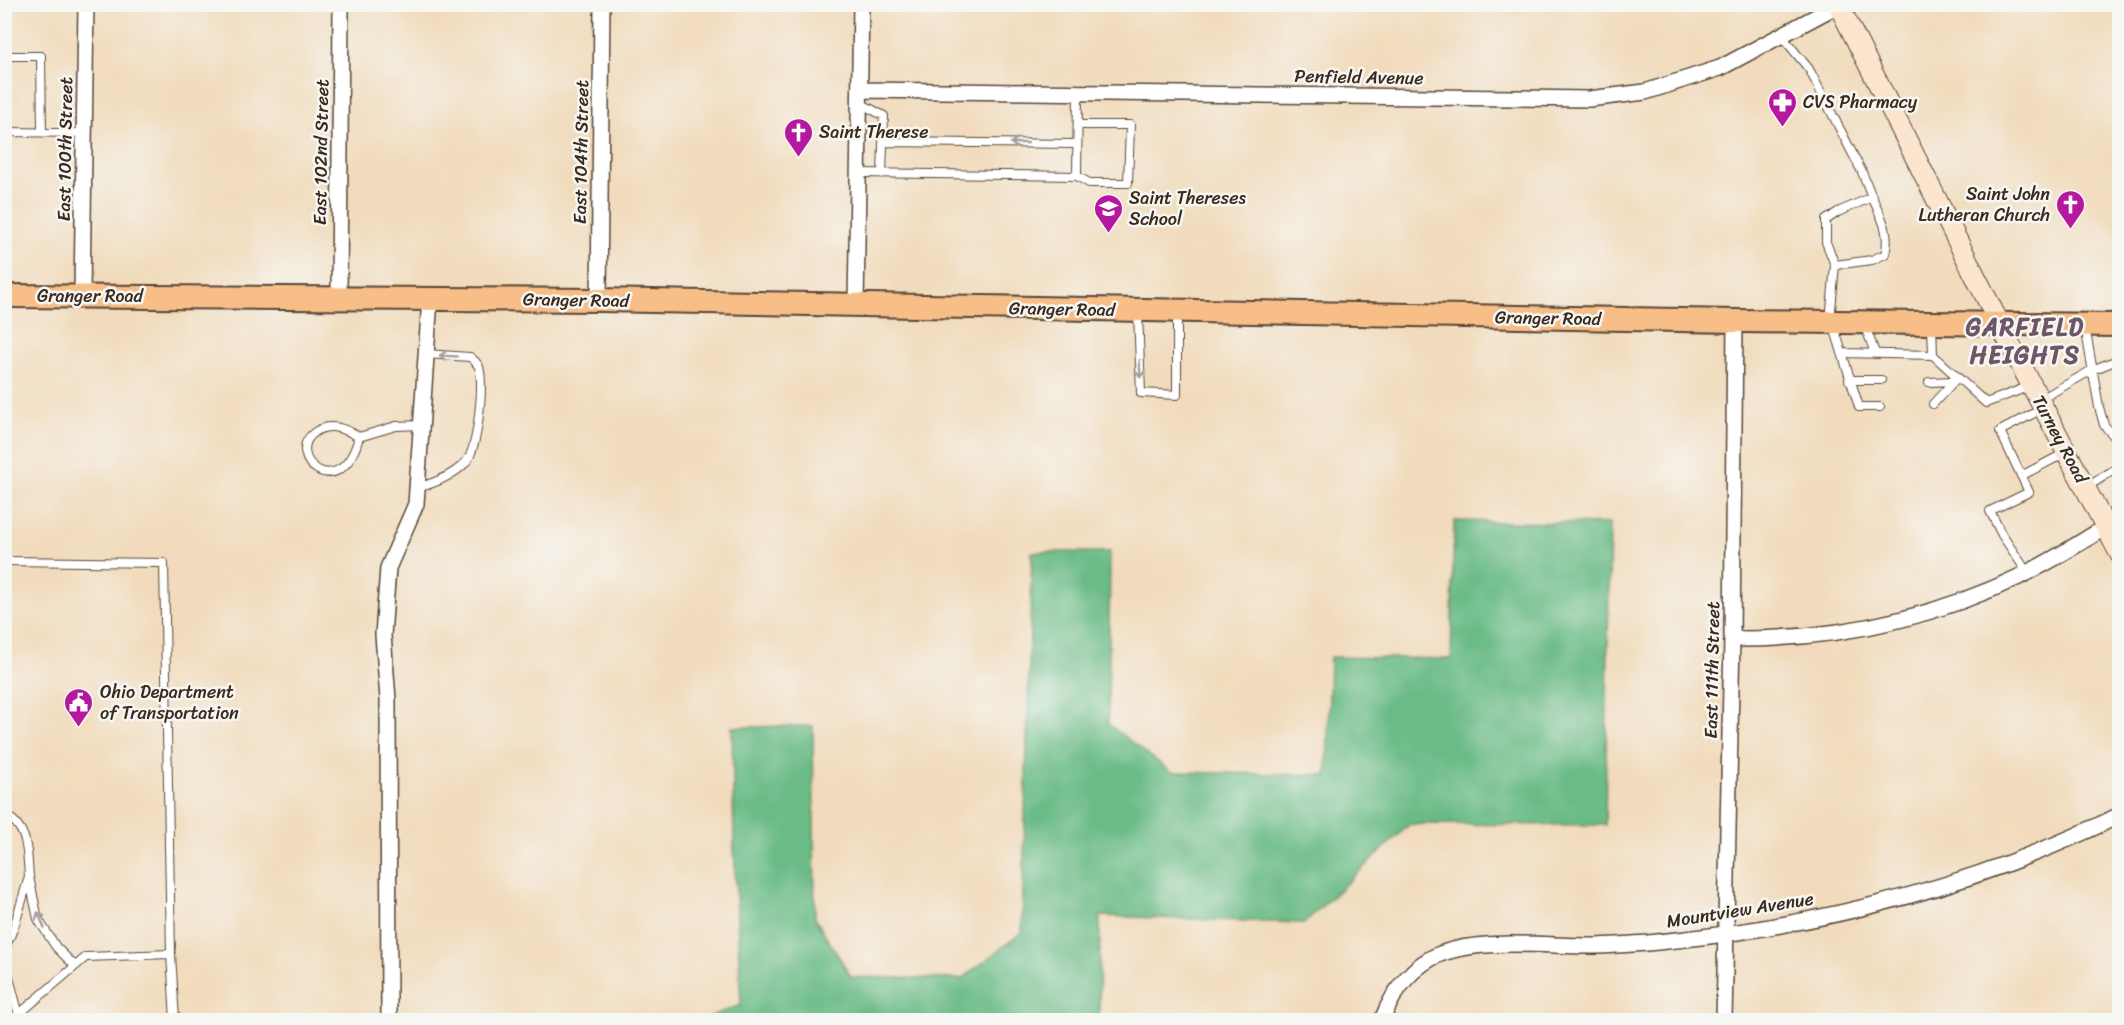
<svg xmlns="http://www.w3.org/2000/svg" width="2124" height="1025" viewBox="0 0 2124 1025" font-family="Sriracha,sans-serif">
	<rect width="100%" height="100%" fill="#f6f6f2"/>
	<filter id="ink" filterUnits="userSpaceOnUse"><feTurbulence type="fractalNoise" baseFrequency=".0167" numOctaves="2"/><feDisplacementMap in="SourceGraphic" scale="12" xChannelSelector="R" yChannelSelector="G"/><feConvolveMatrix kernelMatrix="1 2 1 2 8 2 1 2 1" color-interpolation-filters="sRGB"/></filter>
	<filter id="wash" filterUnits="userSpaceOnUse"><feTurbulence type="fractalNoise" baseFrequency=".008" numOctaves="4" result="noise"/><feDisplacementMap in="SourceGraphic" scale="24" xChannelSelector="R" yChannelSelector="G"/><feGaussianBlur stdDeviation="1.35" result="paint"/><feColorMatrix in="noise" values="0 0 0 0 0 0 0 0 0 0 0 0 0 0 0 0 0 1.4 0 .05"/><feComposite in="paint" operator="in"/></filter>
	<g filter="url(#wash)">
		<rect width="100%" height="100%" fill="#f1dbbc"/>
		<path fill="#6bbb86" stroke="#537252" stroke-width="1.5" d="M1454,521l156,3 -5,301 -195,-1 -106,99 -204,-7 -1,104h-398l40,-15 -7,-158 -2,-120 81,-1 2,192 36,59 111,2 60,-47 10,-380h78l-2,172 63,48 156,3 3,-118 121,2z"/>
	</g>
	<g filter="url(#ink)">
		<g fill="none" stroke-linecap="round" stroke-linejoin="round">
			<defs>
				<path id="service" d="M1781,35l28,34 53,103 10,25 -34,15 -12,8v22l9,23 -5,56
					M4,56h37l1,76
					M860,103l24,13 -2,58
					M4,132l80,1
					M883,142l194,2
					M858,173l219,3 1,-83
					M1077,176l12,7h39l2,-58h-52
					M1835,265l37,-5 13,-6c6,-22 -4,-37 -13,-57
					M1138,312l3,81 36,2v-83
					M1833,324l26,83h21
					M1932,324l1,31 53,48 44,-17
					M1865,326l10,27
					M2085,326l14,81 5,18 16,18
					M1842,353l91,2
					M1849,380h32
					M1929,382l25,-1 -21,23
					M2041,399l51,-29 28,-11
					M359,437c-19,71 -77,18 -44,-5 15,-10 31,-3 44,5l37,-11 25,-1
					M2021,476l44,-23
					M2087,487l33,-21
					M417,488c18,-5 36,-12 49,-26 12,-14 18,-77 13,-95 -2,-4 -5,-7 -9,-10l-44,-3
					M4,561l160,2 7,391 4,66
					M2027,572l-25,-37 -12,-24 39,-19 -29,-61 42,-22
					M4,814c25,13 23,38 25,63
					M19,1015l-12,-45 -2,-22 9,-21 15,-50 9,42 18,28 19,19
					M12,1020l74,-63 85,-3"/>
				<path id="minor" d="M860,90l729,9 56,-7 75,-24 118,-63
					M82,295l4,-291
					M339,299l2,-295
					M599,300l3,-296
					M856,305l5,-301
					M1732,639c101,1 200,-20 291,-64 29,-14 56,-32 83,-48
					M389,1020l-1,-321 -5,-64 5,-67 28,-64 14,-206
					M1382,1020c11,-28 29,-54 58,-66 41,-16 105,-8 149,-8 20,0 40,-2 59,-3 164,-15 324,-55 472,-128
					M1724,1020l8,-381 3,-318"/>
				<path id="secondary" d="M1838,4l161,319 121,231"/>
				<path id="primary" d="M4,296l595,4 1136,21 385,4"/>
			</defs>
			<use href="#service" stroke="#564536" stroke-width="10"/>
			<use href="#minor" stroke="#564536" stroke-width="18"/>
			<use href="#secondary" stroke="#564536" stroke-width="22"/>
			<use href="#primary" stroke="#564536" stroke-width="26"/>
			<use href="#service" stroke="#fff" stroke-width="8"/>
			<use href="#minor" stroke="#fff" stroke-width="15"/>
			<use href="#secondary" stroke="#fce5cf" stroke-width="20"/>
			<use href="#primary" stroke="#f7be87" stroke-width="22"/>
		</g>
		<defs><path id="oneway-shaft" d="M-6 0H5M1.5-3L5.5 0L1.5 3" fill="none" stroke-width="1.6" stroke-linecap="round" stroke-linejoin="round" transform="scale(1.5)"/></defs>
		<g stroke="#a79f9a">
			<use href="#oneway-shaft" transform="translate(1019 143) rotate(-180)"/>
			<use href="#oneway-shaft" transform="translate(448 356) rotate(-177)"/>
			<use href="#oneway-shaft" transform="translate(1140 369) rotate(88)"/>
			<use href="#oneway-shaft" transform="translate(41 920) rotate(-114)"/>
		</g>
	</g>
	<defs>
		<symbol id="pharmacy-pin" viewBox="-11 -11 22 30"><path d="M0 17L-7.5 6A9.5 9.5 0 1 1 7.5 6Z" fill="#b5179e" stroke="#f6f6f2"/><path d="M-2-6h4v4h4v4h-4v4h-4v-4h-4v-4h4Z" fill="#fff"/></symbol>
		<symbol id="church-pin" viewBox="-11 -11 22 30"><path d="M0 17L-7.5 6A9.5 9.5 0 1 1 7.5 6Z" fill="#b5179e" stroke="#f6f6f2"/><path d="M-1.2-6h2.4v3.5h3.3v2.4h-3.3V6h-2.4V-.1h-3.3v-2.4h3.3Z" fill="#fff"/></symbol>
		<symbol id="school-pin" viewBox="-11 -11 22 30"><path d="M0 17L-7.5 6A9.5 9.5 0 1 1 7.5 6Z" fill="#b5179e" stroke="#f6f6f2"/><path d="M0-5L7-2L0 1L-7-2ZM-4 1L0 2.5L4 1V4Q0 6-4 4Z" fill="#fff"/></symbol>
		<symbol id="civic-pin" viewBox="-11 -11 22 30"><path d="M0 17L-7.5 6A9.5 9.5 0 1 1 7.5 6Z" fill="#b5179e" stroke="#f6f6f2"/><path d="M-.6-6.5H3V-4.5H.6V-3L4-1V1h2V6H-6V1h2V-1L-.6-3ZM-1.2 2.5V6h2.4V2.5Z" fill="#fff"/></symbol>
	</defs>
	<g fill-rule="evenodd">
		<use href="#pharmacy-pin" x="1766" y="86" width="33" height="45"/>
		<use href="#church-pin" x="782" y="116" width="33" height="45"/>
		<use href="#church-pin" x="2054" y="188" width="33" height="45"/>
		<use href="#school-pin" x="1092" y="192" width="33" height="45"/>
		<use href="#civic-pin" x="62" y="686" width="33" height="45"/>
	</g>
	<g text-anchor="middle" stroke-width="5" stroke-linejoin="round" paint-order="stroke">
		<g font-size="18" fill="#3b2a1e" stroke="#f6f6f2">
			<text transform="translate(1359 77) rotate(1)" y="6">Penfield Avenue</text>
			<text transform="translate(65 149) rotate(-89)" y="6">East 100th Street</text>
			<text transform="translate(321 152) rotate(-89)" y="6">East 102nd Street</text>
			<text transform="translate(581 152) rotate(-89)" y="6">East 104th Street</text>
			<text x="90" y="302">Granger Road</text>
			<text transform="translate(576 300) rotate(1)" y="6">Granger Road</text>
			<text transform="translate(1062 309) rotate(1)" y="6">Granger Road</text>
			<text transform="translate(1548 318) rotate(1)" y="6">Granger Road</text>
			<text transform="translate(2060 439) rotate(62)" y="6">Turney Road</text>
			<text transform="translate(1712 670) rotate(-89)" y="6">East 111th Street</text>
			<text transform="translate(1740 910) rotate(-9)" y="6">Mountview Avenue</text>
		</g>
		<g font-size="18" fill="#3b2a1e" stroke="#f6f6f2" text-anchor="start">
			<text x="1803" y="108">CVS Pharmacy</text>
			<text x="819" y="138">Saint Therese</text>
			<text x="2050" y="200" text-anchor="end">Saint John<tspan x="2050" dy="21">Lutheran Church</tspan></text>
			<text x="1129" y="204">Saint Thereses<tspan x="1129" dy="21">School</tspan></text>
			<text x="100" y="698">Ohio Department<tspan x="100" dy="21">of Transportation</tspan></text>
		</g>
		<g font-size="24" font-weight="bold" letter-spacing="1.5" fill="#6d5767" stroke="#f6f6f2">
			<text x="2025" y="335">GARFIELD<tspan x="2025" dy="28">HEIGHTS</tspan></text>
		</g>
	</g>
	<rect width="2124" height="1025" fill="none" stroke="#f6f6f2" stroke-width="24"/>
</svg>
